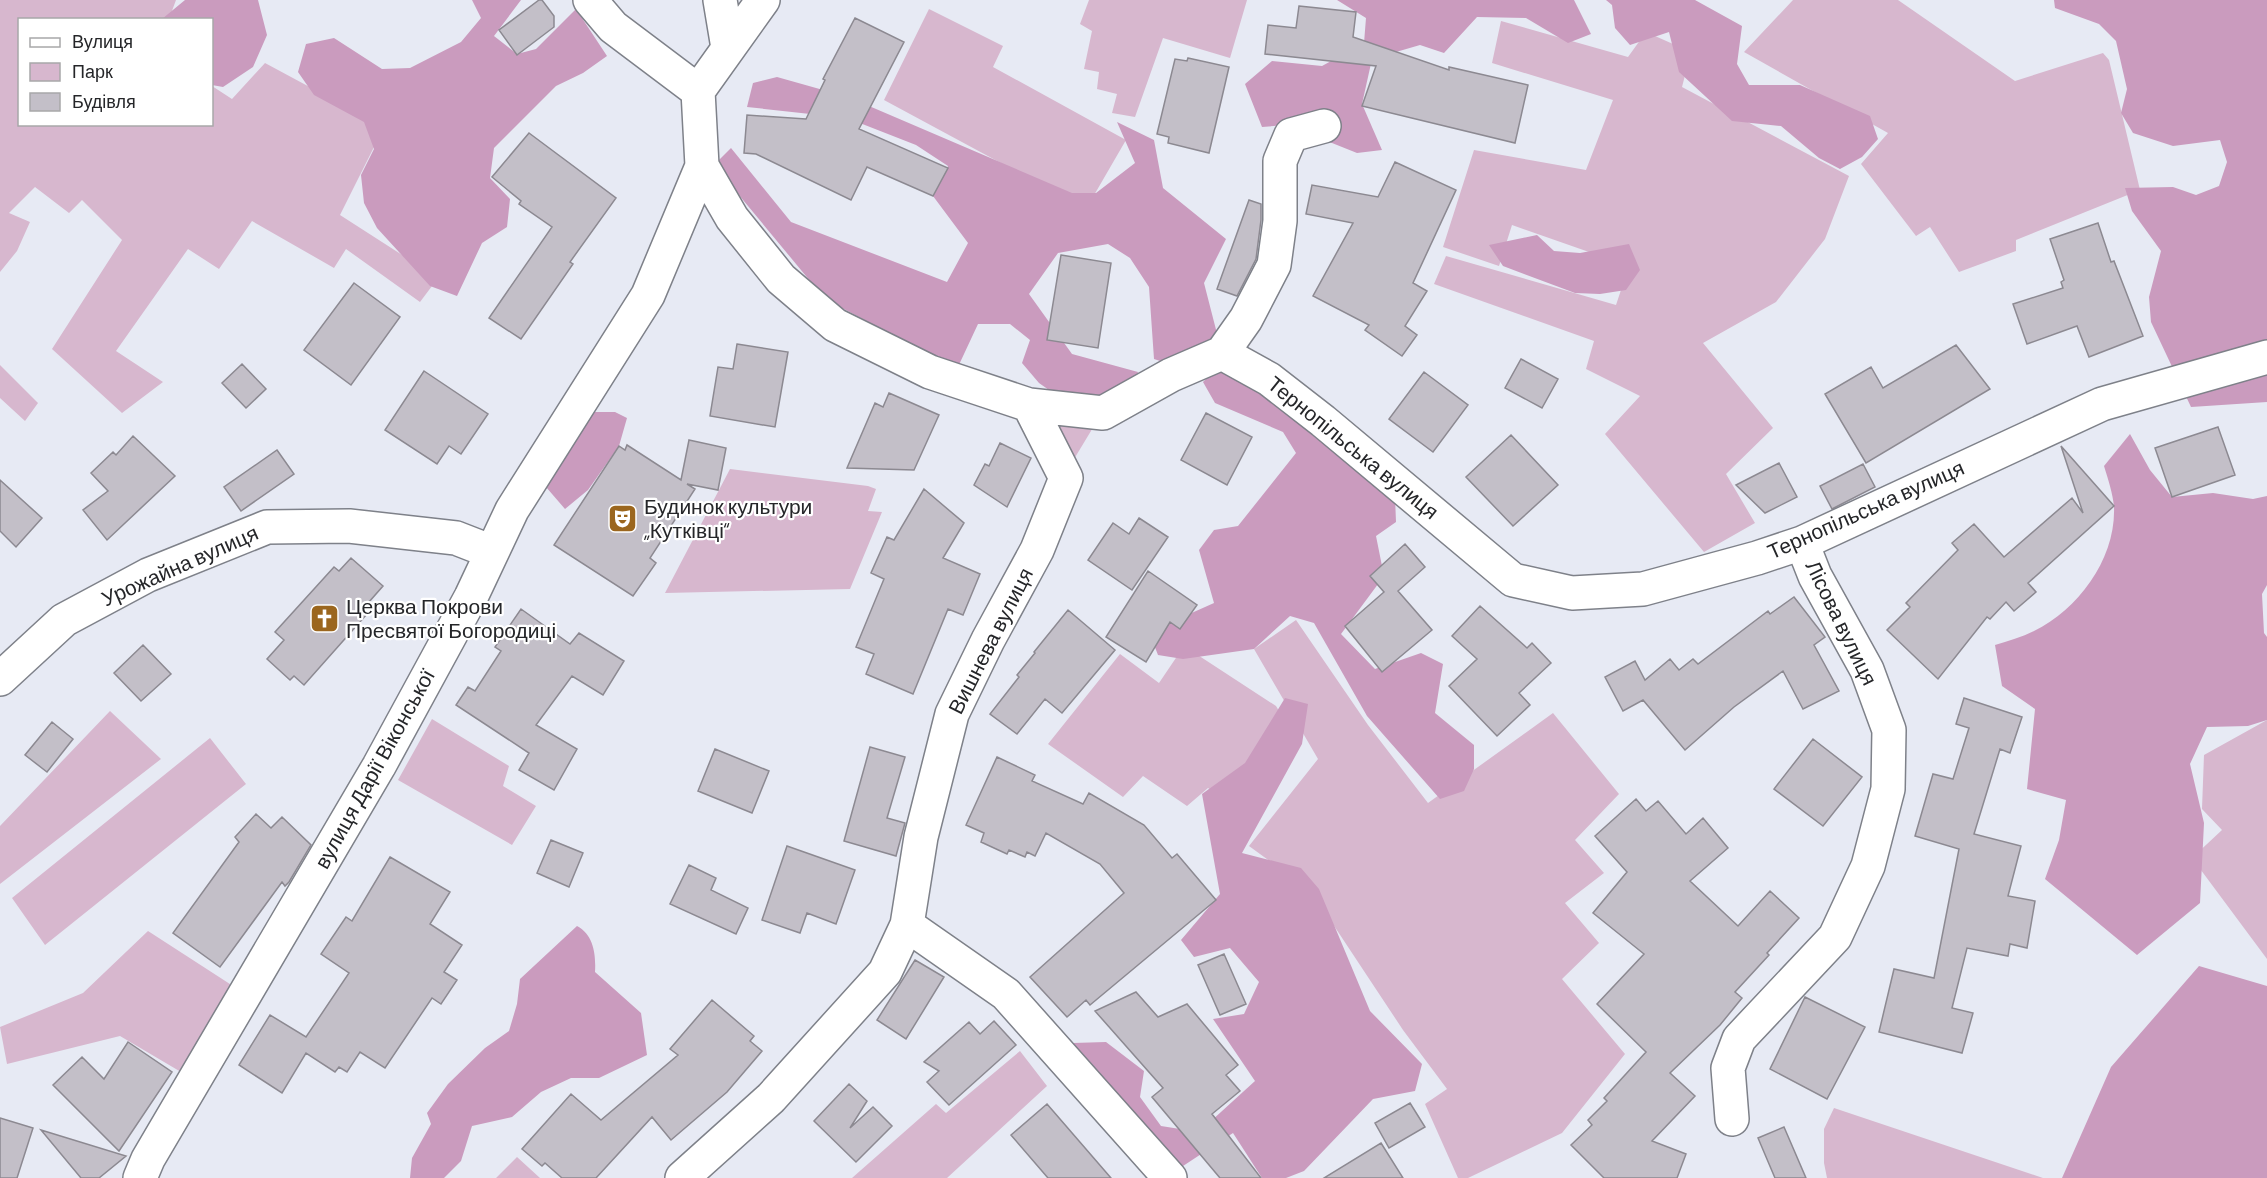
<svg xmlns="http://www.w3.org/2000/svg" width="2267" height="1178" viewBox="0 0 2267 1178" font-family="Barlow,sans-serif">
	<rect width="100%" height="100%" fill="#e7eaf4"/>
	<path fill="#d7b7ce" d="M0,0h176l-7,19 -149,1v104h192v-38l20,13 33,-36 119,64 -44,88 98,63 -18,24 -74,-53 -12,19 -82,-47 -33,48 -31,-20 -72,102 47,31 -41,31 -70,-64 70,-109 -40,-40 -13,13 -34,-26 -26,26 21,9 -13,29 -17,21z
		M1089,0h158l-17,58 -67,-20 -28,79 -23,-4 5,-19 -20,-5 2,-17 -15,-3 8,-38 -12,-7z
		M1793,0h105l117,81 88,-28 6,7 31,130 -124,50v11l-57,21 -29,-45 -14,9 -55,-72 27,-31 -144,-81z
		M929,9l74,37 -10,21 133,73 -40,69 -202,-109z
		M1501,21l127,36 18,-25 45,20 -9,35 167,89 -24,63 -49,63 -73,41 70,85 -47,46 29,49 -51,29 -99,-118 35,-38 -54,-27 8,-28 -160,-57 12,-28 170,49 13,-39 -117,-41 -13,41 -56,-19 31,-97 112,20 27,-70 -121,-37z
		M0,365l38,38 -13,18 -25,-23z
		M1044,417l50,9 -23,38z
		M730,469l138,17 8,3 -8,22 14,1 -32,77 -185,4z
		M1296,620l72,105 60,78 125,-90 66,81 -44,46 29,33 -39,30 34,40 -37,36 63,75 -63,79 -94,45h-10l-33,-74 22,-15 -44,-59 -92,-139 -62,-45 69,-87 -64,-110z
		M1184,646l92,60 6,10 -57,83 -17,-11 -21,18 -44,-30 -20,21 -75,-53 72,-90 39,29z
		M110,711l51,48 -161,125v-58z
		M432,719l77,47 -6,20 33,20 -24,39 -114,-65z
		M2267,720v239l-75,-101 30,-28 -20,-21 2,-54z
		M210,738l36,46 -201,161 -33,-47z
		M148,931l85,55 -52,86 -61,-36 -113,28 -7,-37 83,-34z
		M1020,1051l27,35 -100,92h-95l84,-74 10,9z
		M1834,1108l209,70h-216l-3,-15v-34z
		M517,1157l23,21h-44z"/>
	<path fill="#ca9bbe" d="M185,0h73l9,35 -14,32 -30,20 -11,-2v-65l-50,-1z
		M472,0h49l-27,36 23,18 19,-5 40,-40 31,47 -24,17 -27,13 -62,62 -4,30 20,21 -3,28 -25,16 -25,53 -27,-10 -53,-58 -13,-25 -3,-28 13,-26 -10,-27 -50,-27 -16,-23 8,-28 28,-6 48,31 28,-1 51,-26 20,-24z
		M1337,0h237l17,34 -23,9 -42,-25 -49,-1 -33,36 -24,-8 -48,14 -10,45 20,46 -25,3 -70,-28 -25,2 -17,-43 27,-23 50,5 42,-23 2,-25z
		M1606,0h89l47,26 -5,38 12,21h51l70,31 8,23 -16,18 -22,12 -21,-11 -38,-32 -49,-5 -53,-49 -10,-40 -39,13 -15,-17 -3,-23z
		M2054,0h213v402l-76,5 -40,-85 -2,-25 12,-46 -29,-40 -7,-23 48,-1 23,8 23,-9 8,-24 -7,-22 -47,6 -40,-13 -12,-20 6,-24 -11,-48 -17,-17 -44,-16z
		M777,77l71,20 224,96h24l39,-30 -18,-41 37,18 9,48 63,51 -22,44 18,70 -22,21 -46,-15 -5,-72 -19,-29 -22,-14 -50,9 -29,41 43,60 66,18 -7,24 -72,1 -20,-14 -17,-20 8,-23 -20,-16h-32l-21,45 -132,-70 -111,-134 17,-17 60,74 156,60 21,-39 -35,-47 15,-30 -32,-21 -69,-27 -100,-11 6,-24z
		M1537,235l17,16 26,2 49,-9 11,26 -14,20 -26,4 -25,-1 -72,-27 -14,-21z
		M1220,365l81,57 94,75 1,25 -20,14 8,40 -43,58 34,35 46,-16 22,11 -8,49 39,32v24l-10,22 -24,8 -73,-83 -53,-93 -24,-7 -36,33 -71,10 -25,-4 -9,-23 65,-29 -15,-53 15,-20 24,-4 58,-73 -13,-21 -68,-29 -12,-21z
		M587,412h28l12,6 -8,28 -31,44 -23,19 -19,-22z
		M2130,434l20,36 22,27 41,-4 40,6 14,-3v89l-5,9 2,39 3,4v83l-19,6 -41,1 -17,37 14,59 -4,80 -63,52 -92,-76 14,-39 7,-40 -39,-11 8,-80 -33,-23 -7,-41c13,-4 27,-8 39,-14 45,-22 82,-73 80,-124 -1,-13 -6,-28 -10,-41z
		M1285,698l23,6 -6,40 -60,109 59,15 18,21 51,122 52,53 -7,27 -42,8 -69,72 -18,7h-24l-29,-45 -53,35 -90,-88 -17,-37 33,-1 38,29 -4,26 21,29 38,6 56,-51 -42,-62 31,-5 15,-32 -29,-34 -36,9 -13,-17 39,-46 -18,-100 43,-31z
		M577,926c17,9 19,29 18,46l46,41 6,42 -48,23h-28l-30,14 -29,25 -40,9 -11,35 -17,17h-34l2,-20 19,-34 -4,-11 21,-29 37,-36 24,-17 8,-27 3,-25z
		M2199,966l68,20v192h-205l49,-111z"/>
	<path fill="#c3bfc8" stroke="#8c8991" stroke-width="1.5" d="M539,0h3l12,16v11l-37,28 -18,-25z
		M1299,6l57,6 -3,25 96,33v-3l79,18 -13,58 -153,-37 14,-40 -111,-12 3,-29 28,3z
		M855,18l49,24 -45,87 89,39 -15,28 -66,-29 -16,33 -95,-46 -12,-1 3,-38 59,4 19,-39 -2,-1z
		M1188,58l41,9 -20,86 -41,-10 1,-6 -12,-3 18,-75 12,2z
		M529,133l87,65 -46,64 3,2 -52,75 -32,-21 63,-91 -33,-23 2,-3 -29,-24z
		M1395,162l61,28 -43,93 14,8 -22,35 12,9 -15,21 -37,-26 4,-5 -56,-29 40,-73 -47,-9 6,-29 66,12z
		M1249,200l12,4v16l-5,39 -19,37 -20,-7z
		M2098,223l13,39 3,-1 29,75 -54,21 -12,-31 -50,18 -14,-40 50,-16 -2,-6 3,-2 -14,-41z
		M1061,255l50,8 -13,85 -51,-8z
		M354,283l46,34 -49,68 -47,-35z
		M737,344l51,8 -13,75 -65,-11 8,-49 15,2z
		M1956,345l34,44 -124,74 -41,-69 46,-27 12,21z
		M1521,359l37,20 -16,29 -37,-20z
		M242,364l24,25 -20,19 -24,-25z
		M424,371l64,43 -27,40 -12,-8 -12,18 -52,-34z
		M1424,372l44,33 -35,47 -44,-33z
		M889,393l50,22 -25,55 -67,-2 28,-65 8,4z
		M1206,413l46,24 -25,48 -46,-25z
		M2218,427l17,48 -63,22 -17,-49z
		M1511,435l47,50 -45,41 -47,-49z
		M133,436l42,40 -68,64 -24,-30 25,-19 -17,-18 22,-21 3,3z
		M689,440l37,8 -8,42 -31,-6 8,5 -45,69 6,5 -23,33 -79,-51 65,-99 6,4 2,-5 54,35z
		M1000,443l31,15 -24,49 -33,-22 11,-21 4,2z
		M2061,446l53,60 -86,77 8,9 -22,19 -8,-9 -16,17 -3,-2 -49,62 -51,-49 23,-23 -4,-4 52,-53 -6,-7 22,-19 30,33 68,-59 11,15z
		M277,450l17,24 -53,37 -17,-24z
		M1779,463l18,34 -32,16 -29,-28z
		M1863,464l12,23 -43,22 -12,-23z
		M0,480l42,38 -26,29 -16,-16z
		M924,489l40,34 -21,35 37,16 -17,41 -15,-6 -35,85 -47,-20 8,-20 -18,-7 28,-68 -13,-6 16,-36 7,3z
		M1139,518l29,19 -36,53 -44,-30 25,-37 16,11z
		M1405,544l20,23 -27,24 34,39 -50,42 -37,-46 39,-34 -14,-16z
		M351,558l32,28 -14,16 5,4 -70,79 -10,-9 -4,4 -23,-21 17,-19 -9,-8 59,-65 5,4z
		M1148,571l49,34 -17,24 -10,-7 -24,40 -40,-25z
		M1794,597l31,40 -11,8 25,46 -36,18 -20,-38 -49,36 -49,43 -42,-50 -20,11 -18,-34 30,-16 10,19 25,-21 9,11 14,-11 5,5 70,-53 2,3z
		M1480,606l47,42 5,-5 19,20 -32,30 11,12 -33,31 -48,-50 28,-27 -25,-23z
		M521,609l49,35 9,-11 45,28 -21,34 -31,-19 -36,49 41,24 -23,41 -35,-20 10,-17 -73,-48 12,-18 7,4 26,-40 -6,-4z
		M1068,610l47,40 -53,63 -17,-14 -28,35 -27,-20 29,-37 -2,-2 18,-22 -1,-1z
		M143,645l28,29 -30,27 -27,-28z
		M1964,698l58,19 -12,36 -10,-4 -26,85 47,12 -13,50 27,5 -8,47 -17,-4 -2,12 -41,-8 -15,60 21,5 -11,40 -83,-21 15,-63 40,9 25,-129 -44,-13 18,-62 20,5 16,-51 -13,-4z
		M52,722l21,17 -26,33 -22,-17z
		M1813,739l49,38 -39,49 -49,-37z
		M870,747l35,10 -18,61 18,5 -9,33 -52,-15z
		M715,749l54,22 -17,42 -54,-22z
		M997,757l38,18 -3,6 51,23 6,-11 55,32 28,33 5,-4 39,46 -126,105 -4,-5 -19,17 -37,-40 94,-84 -24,-29 -54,-31 -11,23 -8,-4 -2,5 -16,-7 -2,4 -26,-12 3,-9 -18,-8z
		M1636,799l10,12 12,-10 28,33 17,-16 25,30 -38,33 48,45 32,-35 29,27 -32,35 2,2 -34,37 7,6 -22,27 -50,48 25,23 -43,45 34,13 -9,24h-73l-33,-33 21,-20 -4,-5 19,-19 -3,-3 42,-46 -49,-48 47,-50 -51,-41 34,-41 -32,-36z
		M256,814l15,14 11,-11 29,28 -22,37 -4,4 -3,-4 -62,85 -47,-34 66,-91 -4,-5z
		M551,840l32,13 -14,34 -32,-14z
		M787,846l68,24 -19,54 -29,-11 -7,20 -38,-13z
		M390,857l60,35 -20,32 32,21 -18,27 13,8 -16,24 -9,-6 -47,70 -25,-16 -13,20 -8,-5 -4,5 -29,-19 -24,40 -43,-28 31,-50 36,22 43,-64 -28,-19 25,-37 6,4z
		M689,865l27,13 -5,12 37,18 -12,26 -66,-30z
		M1224,954l22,50 -26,11 -22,-50z
		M915,960l29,17 -38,62 -29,-19z
		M1136,992l22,25 29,-13 51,61 -12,10 14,16 -28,23 49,64h-41l-68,-81 11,-9 -68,-77z
		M1805,997l60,30 -38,72 -57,-30z
		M712,1000l42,36 -4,5 12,10 -35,41 -56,48 -19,-23 -56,61h-34l-17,-15 -3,3 -20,-17 49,-55 30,26 77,-65 -8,-6z
		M994,1021l22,24 -67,60 -22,-23 12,-11 -15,-9 45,-40 11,12z
		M128,1042l44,30 -53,79 -66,-66 29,-28 22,22z
		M849,1084l18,17 -17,27 23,-21 19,19 -36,36 -42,-41z
		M1410,1103l15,24 -36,21 -14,-25z
		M1047,1104l64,74h-63l-37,-43z
		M0,1118l33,10 -16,50h-17z
		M1784,1127l22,51h-31l-17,-40z
		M41,1130l85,26 -27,22h-18z
		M1381,1143l22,35h-79z"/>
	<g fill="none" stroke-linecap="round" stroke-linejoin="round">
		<defs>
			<path id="minor" d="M590,0l23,27 85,64 4,75 30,52 49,61 54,46 95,47 99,33 74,8 68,-38 51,-22 47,26 54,42 190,159 59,13 71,-4 114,-31 45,-15 300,-139 165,-47
				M720,0l8,48
				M698,91l65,-91
				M1222,353l24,-34 28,-54 6,-44v-60l11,-26 33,-9
				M0,679l64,-59 84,-45 119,-48 82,-1 107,12 36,14
				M907,925l14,-88 31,-123 36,-74 49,-90 29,-72 -37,-73
				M1732,1119l-4,-51 11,-29 96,-102 33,-71 20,-77 1,-59 -22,-60 -52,-94 -13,-33
				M140,1178l8,-19 231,-393 92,-169 41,-87 136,-215 54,-129
				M682,1178l89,-80 114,-126 22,-47 99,69 164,184"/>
		</defs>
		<use href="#minor" stroke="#7e8189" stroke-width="36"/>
		<use href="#minor" stroke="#fff" stroke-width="33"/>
	</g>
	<defs>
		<symbol id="theatre-square" viewBox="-11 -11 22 22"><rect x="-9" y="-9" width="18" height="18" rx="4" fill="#9b661e" stroke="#fff"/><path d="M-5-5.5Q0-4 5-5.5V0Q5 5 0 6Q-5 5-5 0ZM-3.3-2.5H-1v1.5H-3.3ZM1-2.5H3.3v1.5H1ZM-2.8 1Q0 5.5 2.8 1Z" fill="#fff"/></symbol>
		<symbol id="church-square" viewBox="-11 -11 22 22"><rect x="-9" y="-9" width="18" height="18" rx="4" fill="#9b661e" stroke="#fff"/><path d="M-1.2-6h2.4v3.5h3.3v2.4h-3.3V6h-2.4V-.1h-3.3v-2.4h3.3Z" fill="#fff"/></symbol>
	</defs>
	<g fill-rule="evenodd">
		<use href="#theatre-square" x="606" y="502" width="33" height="33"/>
		<use href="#church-square" x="308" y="602" width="33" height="33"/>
	</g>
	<g text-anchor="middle" stroke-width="4.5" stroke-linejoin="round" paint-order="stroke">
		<g font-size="21" fill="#252629" stroke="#fff">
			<text transform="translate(1353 448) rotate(39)" y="7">Тернопільська вулиця</text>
			<text transform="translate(1866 510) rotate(-24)" y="7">Тернопільська вулиця</text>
			<text transform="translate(180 566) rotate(-24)" y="7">Урожайна вулиця</text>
			<text transform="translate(1841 623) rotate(64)" y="7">Лісова вулиця</text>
			<text transform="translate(991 641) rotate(-63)" y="7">Вишнева вулиця</text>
			<text transform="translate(375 769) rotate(-61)" y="7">вулиця Дарії Віконської</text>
		</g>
		<g font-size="21" fill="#252629" stroke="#fff" text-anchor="start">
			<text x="644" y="514">Будинок культури<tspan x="644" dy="24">„Кутківці“</tspan></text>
			<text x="346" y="614">Церква Покрови<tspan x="346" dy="24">Пресвятої Богородиці</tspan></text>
		</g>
	</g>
	<rect x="18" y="18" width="195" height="108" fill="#ffffff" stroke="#a8a8a9" stroke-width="1.5"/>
	<rect x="30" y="38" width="30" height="9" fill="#ffffff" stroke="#a8a8a9" stroke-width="1.5"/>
	<text x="72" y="48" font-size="18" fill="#252629">Вулиця</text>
	<rect x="30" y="63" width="30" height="18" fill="#d7b7ce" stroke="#a8a8a9" stroke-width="1.5"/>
	<text x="72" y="78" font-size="18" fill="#252629">Парк</text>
	<rect x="30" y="93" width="30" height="18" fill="#c3bfc8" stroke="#a8a8a9" stroke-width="1.5"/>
	<text x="72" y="108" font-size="18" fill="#252629">Будівля</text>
</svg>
